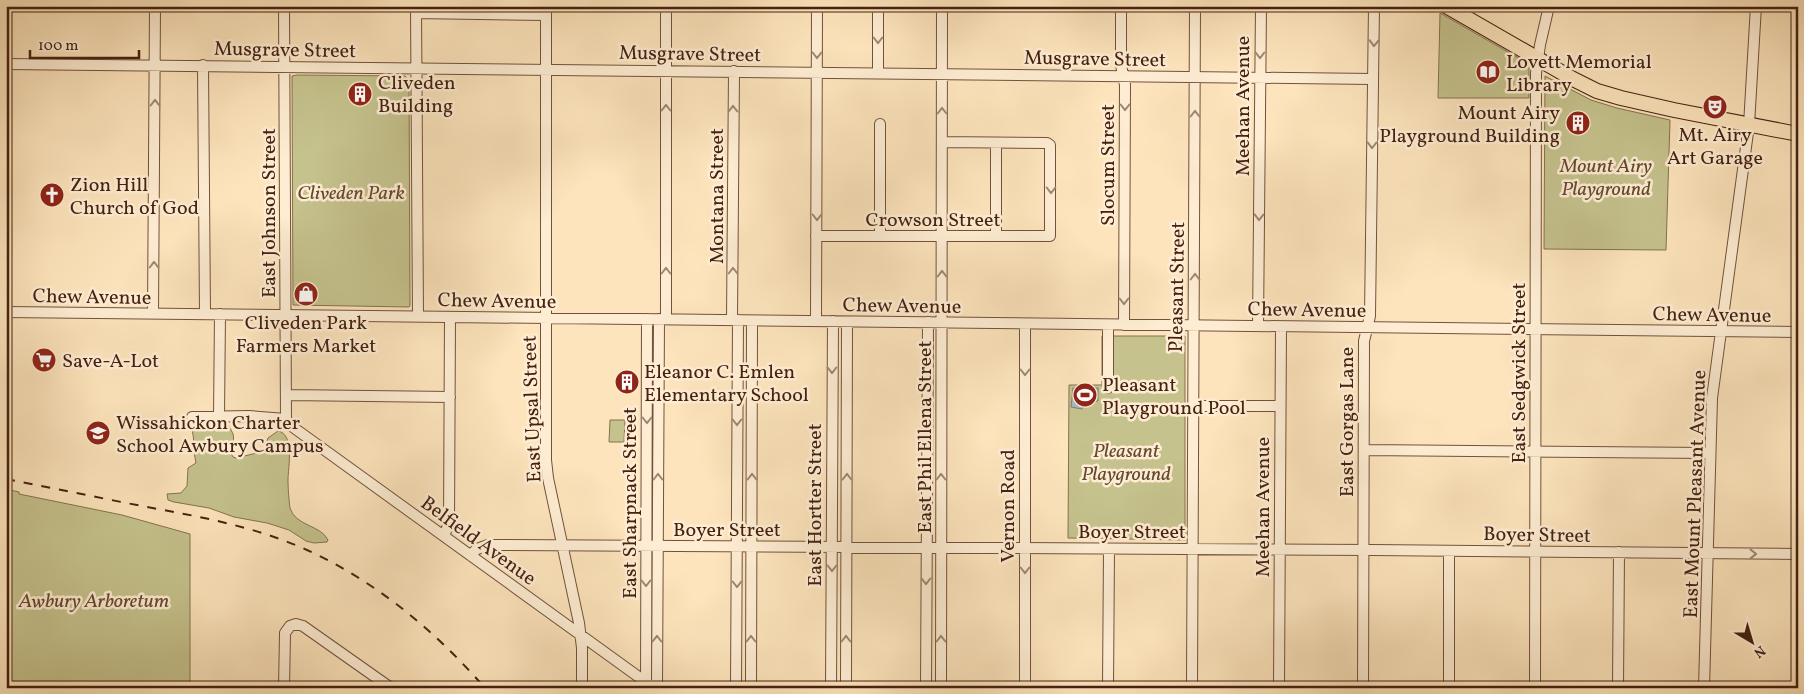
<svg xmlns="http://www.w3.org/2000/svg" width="1804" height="694" viewBox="0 0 1804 694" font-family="Vollkorn,serif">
	<rect width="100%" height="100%" fill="#fde4bc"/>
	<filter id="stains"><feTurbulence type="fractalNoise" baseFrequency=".004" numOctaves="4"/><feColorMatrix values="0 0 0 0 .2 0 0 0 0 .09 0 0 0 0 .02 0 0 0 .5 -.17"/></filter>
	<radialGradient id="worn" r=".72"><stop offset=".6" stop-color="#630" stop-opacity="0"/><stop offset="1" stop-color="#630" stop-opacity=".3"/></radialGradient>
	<path fill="#c5c28d" stroke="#84724f" d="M1440,13l89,51v34h-91z
		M297,75l108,1 4,4 1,226 -1,1 -116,-2 -1,-229z
		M1545,76l46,24 26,8 53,12 -4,130 -122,-1z
		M1102,336h83v204l-117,-2 1,-153h33z
		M200,420h24c3,4 7,9 9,14 3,8 -6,15 0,23l3,1 25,-6 3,-2 4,-12 10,-7c17,3 10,37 10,49 0,8 1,21 2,28 5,18 31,17 38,32l-1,2 -13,1 -8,-2 -17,-11 -22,-7 -33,-6 -25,-9 -35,-6 -6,-2 -1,-6 14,-1 6,-7 1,-18 8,-5c-3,-11 -1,-22 -4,-34z
		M610,420h15l-1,22h-15z
		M6,489l13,3v2l103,21 68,19v154h-184z"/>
	<path fill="#a6bbbd" stroke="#7f7d78" d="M1073,388h25v13l-13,1 -3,7 -11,-2z"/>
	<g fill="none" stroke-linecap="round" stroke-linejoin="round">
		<defs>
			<path id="minor" d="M284,6l2,413
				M416,6l2,311
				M546,6v454l2,18 31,145 3,25v40
				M1121,6v59l4,20 -1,240
				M416,13l130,2
				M6,64l1367,15
				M203,65l2,249
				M878,73v-67
				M880,124v112
				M816,236h234v-91l-3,-2 -105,-1
				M996,236v-93
				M6,312l1792,20
				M153,314l2,-308
				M666,319v-313
				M732,320l2,-249
				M816,321l1,-315
				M1258,326l3,-320
				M1108,388v-63
				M286,395l164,2
				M1193,406h87
				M219,416l1,-102
				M192,417l57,-1 37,3
				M286,419l4,6 364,263
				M1364,450l346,3
				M444,536l5,-13 1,-206
				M470,555l7,-6 11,-4 884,5 426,4
				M646,686l1,-367
				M284,688l1,-55 5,-7 6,-2 7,2 88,62
				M657,688l2,-369
				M736,688l2,-368
				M751,688l1,-367
				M831,688l2,-367
				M846,688l1,-366
				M926,688l2,-366
				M941,688l1,-682
				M1025,688v-364
				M1108,688l1,-139
				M1192,688l3,-682
				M1279,688l2,-361
				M1363,688l1,-347 6,-25 4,-310
				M1449,688v-137
				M1535,688l1,-615 4,-28 9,-39
				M1618,688l1,-136
				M1704,688l8,-290 37,-273 7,-119"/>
			<path id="major" d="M1446,6l127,73 24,12 24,7 53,12 124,24"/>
		</defs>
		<use href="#minor" stroke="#72523c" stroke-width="12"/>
		<use href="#major" stroke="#442111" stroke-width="16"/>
		<use href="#minor" stroke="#feedd3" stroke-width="10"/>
		<use href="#major" stroke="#fde4bc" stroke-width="14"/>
		<path stroke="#442111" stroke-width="2" stroke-dasharray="9 9" stroke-linecap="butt" d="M6,479c47,9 94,19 141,28 55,10 109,20 160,43 70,32 128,81 178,138"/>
	</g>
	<defs><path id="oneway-chevron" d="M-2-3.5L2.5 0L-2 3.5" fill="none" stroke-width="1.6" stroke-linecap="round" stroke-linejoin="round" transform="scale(1.25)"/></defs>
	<g stroke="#a18772">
		<use href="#oneway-chevron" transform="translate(878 40) rotate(90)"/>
		<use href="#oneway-chevron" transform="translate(1374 43) rotate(91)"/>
		<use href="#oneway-chevron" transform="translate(817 55) rotate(90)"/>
		<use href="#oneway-chevron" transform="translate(1260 55) rotate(90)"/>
		<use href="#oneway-chevron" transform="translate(155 103) rotate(-90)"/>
		<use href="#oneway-chevron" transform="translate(1125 107) rotate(90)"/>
		<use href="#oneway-chevron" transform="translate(666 108) rotate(-90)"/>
		<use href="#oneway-chevron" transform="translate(733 109) rotate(-90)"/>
		<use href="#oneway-chevron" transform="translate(942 111) rotate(-90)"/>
		<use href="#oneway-chevron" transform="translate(1195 114) rotate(-90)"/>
		<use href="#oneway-chevron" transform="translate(1372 145) rotate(91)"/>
		<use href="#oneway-chevron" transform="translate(1051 190) rotate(90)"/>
		<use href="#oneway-chevron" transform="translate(817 217) rotate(90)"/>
		<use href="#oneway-chevron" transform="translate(1259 217) rotate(91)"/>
		<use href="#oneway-chevron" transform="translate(154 265) rotate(-90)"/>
		<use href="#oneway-chevron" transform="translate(666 271) rotate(-90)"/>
		<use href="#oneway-chevron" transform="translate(733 271) rotate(-90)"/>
		<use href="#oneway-chevron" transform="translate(942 274) rotate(-90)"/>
		<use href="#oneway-chevron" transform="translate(1195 277) rotate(-90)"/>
		<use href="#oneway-chevron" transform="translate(1124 301) rotate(90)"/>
		<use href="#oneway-chevron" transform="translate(832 370) rotate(90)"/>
		<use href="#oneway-chevron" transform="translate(1025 372) rotate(90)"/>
		<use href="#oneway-chevron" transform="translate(647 420) rotate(90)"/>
		<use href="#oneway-chevron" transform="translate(737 422) rotate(90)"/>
		<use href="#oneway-chevron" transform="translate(658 477) rotate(-90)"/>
		<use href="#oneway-chevron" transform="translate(752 477) rotate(-90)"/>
		<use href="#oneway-chevron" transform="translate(847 477) rotate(-90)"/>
		<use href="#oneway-chevron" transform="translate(941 477) rotate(-90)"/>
		<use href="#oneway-chevron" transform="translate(1753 554) rotate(1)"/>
		<use href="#oneway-chevron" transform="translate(832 568) rotate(90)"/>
		<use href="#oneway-chevron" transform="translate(1025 570) rotate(90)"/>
		<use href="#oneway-chevron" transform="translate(926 581) rotate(90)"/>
		<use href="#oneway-chevron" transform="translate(646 583) rotate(90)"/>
		<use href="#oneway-chevron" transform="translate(737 584) rotate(90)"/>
		<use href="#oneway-chevron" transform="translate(657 639) rotate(-90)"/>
		<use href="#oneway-chevron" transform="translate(751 639) rotate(-90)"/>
		<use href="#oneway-chevron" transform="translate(846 639) rotate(-90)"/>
		<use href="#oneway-chevron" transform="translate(941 639) rotate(-90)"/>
	</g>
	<defs>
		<symbol id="library-disc" viewBox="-11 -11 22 22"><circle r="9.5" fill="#8f2418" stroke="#feedd3"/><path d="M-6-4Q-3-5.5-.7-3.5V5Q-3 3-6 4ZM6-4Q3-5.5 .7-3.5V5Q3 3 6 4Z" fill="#fff"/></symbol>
		<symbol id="building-disc" viewBox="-11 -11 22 22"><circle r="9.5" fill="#8f2418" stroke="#feedd3"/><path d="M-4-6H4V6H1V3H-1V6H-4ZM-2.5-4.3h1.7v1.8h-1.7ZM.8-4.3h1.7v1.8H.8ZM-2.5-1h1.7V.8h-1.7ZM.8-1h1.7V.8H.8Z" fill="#fff"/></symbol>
		<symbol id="theatre-disc" viewBox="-11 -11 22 22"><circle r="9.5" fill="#8f2418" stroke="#feedd3"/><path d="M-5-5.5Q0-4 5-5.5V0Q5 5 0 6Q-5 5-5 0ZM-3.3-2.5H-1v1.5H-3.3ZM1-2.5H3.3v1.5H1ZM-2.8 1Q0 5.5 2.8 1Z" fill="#fff"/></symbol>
		<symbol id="church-disc" viewBox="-11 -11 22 22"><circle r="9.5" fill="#8f2418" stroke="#feedd3"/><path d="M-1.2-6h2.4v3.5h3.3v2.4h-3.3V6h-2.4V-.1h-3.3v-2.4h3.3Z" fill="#fff"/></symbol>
		<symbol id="shop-disc" viewBox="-11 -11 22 22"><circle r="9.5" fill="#8f2418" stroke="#feedd3"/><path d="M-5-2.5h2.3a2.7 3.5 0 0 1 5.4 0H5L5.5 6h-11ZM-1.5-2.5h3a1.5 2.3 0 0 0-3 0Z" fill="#fff"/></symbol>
		<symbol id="supermarket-disc" viewBox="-11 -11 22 22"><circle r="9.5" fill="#8f2418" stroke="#feedd3"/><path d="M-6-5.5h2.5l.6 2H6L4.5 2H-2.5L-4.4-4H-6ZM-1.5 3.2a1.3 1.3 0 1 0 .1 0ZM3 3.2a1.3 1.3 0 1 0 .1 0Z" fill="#fff"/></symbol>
		<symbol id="stadium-disc" viewBox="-11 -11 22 22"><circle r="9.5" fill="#8f2418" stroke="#feedd3"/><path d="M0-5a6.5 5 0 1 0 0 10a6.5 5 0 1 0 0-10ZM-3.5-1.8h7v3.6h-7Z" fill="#fff"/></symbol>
		<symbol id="school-disc" viewBox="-11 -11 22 22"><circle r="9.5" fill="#8f2418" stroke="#feedd3"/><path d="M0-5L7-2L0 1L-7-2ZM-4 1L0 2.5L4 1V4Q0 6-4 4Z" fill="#fff"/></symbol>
	</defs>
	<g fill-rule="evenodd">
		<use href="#library-disc" x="1474" y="58" width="28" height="28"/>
		<use href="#building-disc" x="346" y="80" width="28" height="28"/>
		<use href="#theatre-disc" x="1701" y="93" width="28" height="28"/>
		<use href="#building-disc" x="1564" y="109" width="28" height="28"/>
		<use href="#church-disc" x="38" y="181" width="28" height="28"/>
		<use href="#shop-disc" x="292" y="280" width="28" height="28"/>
		<use href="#supermarket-disc" x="30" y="346" width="28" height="28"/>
		<use href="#building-disc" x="613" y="368" width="28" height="28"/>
		<use href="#stadium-disc" x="1071" y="381" width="28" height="28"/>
		<use href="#school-disc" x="84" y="419" width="28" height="28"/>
	</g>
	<g text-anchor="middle" stroke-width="5" stroke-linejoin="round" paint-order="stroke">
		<g font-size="20" fill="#442111" stroke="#feedd3">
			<text transform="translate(285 49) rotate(1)" y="7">Musgrave Street</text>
			<text transform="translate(690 53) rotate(1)" y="7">Musgrave Street</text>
			<text transform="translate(1095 58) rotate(1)" y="7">Musgrave Street</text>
			<text transform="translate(1242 106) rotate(-90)" y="7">Meehan Avenue</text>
			<text transform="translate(1107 165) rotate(-90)" y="7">Slocum Street</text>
			<text transform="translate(716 196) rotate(-90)" y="7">Montana Street</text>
			<text transform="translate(268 213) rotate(-90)" y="7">East Johnson Street</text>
			<text x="933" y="226">Crowson Street</text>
			<text transform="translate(1176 287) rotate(-89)" y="7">Pleasant Street</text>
			<text transform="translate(92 296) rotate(1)" y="7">Chew Avenue</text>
			<text transform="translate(497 300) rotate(1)" y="7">Chew Avenue</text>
			<text transform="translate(902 305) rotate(1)" y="7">Chew Avenue</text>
			<text transform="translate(1307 309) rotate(1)" y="7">Chew Avenue</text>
			<text transform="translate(1712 314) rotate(1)" y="7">Chew Avenue</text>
			<text transform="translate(1518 373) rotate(-90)" y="7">East Sedgwick Street</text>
			<text transform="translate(531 409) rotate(-92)" y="7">East Upsal Street</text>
			<text transform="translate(1346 422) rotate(-90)" y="7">East Gorgas Lane</text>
			<text transform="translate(924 437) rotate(-90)" y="7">East Phil Ellena Street</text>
			<text transform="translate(1694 494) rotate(-88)" y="7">East Mount Pleasant Avenue</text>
			<text transform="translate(629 503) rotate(-90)" y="7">East Sharpnack Street</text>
			<text transform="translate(814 505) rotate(-90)" y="7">East Hortter Street</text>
			<text transform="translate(1007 506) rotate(-90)" y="7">Vernon Road</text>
			<text transform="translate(1262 507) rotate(-90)" y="7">Meehan Avenue</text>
			<text x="727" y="536">Boyer Street</text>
			<text x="1132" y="538">Boyer Street</text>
			<text transform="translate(1537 534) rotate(1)" y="7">Boyer Street</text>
			<text transform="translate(479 540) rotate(36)" y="7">Belfield Avenue</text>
		</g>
		<g font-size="20" fill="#442111" stroke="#feedd3" text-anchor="start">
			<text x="1506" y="68">Lovett Memorial<tspan x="1506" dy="23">Library</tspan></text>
			<text x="378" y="89">Cliveden<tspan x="378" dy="23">Building</tspan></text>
			<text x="1560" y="119" text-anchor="end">Mount Airy<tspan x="1560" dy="23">Playground Building</tspan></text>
			<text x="1715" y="141" text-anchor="middle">Mt. Airy<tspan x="1715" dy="23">Art Garage</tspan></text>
			<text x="70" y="191">Zion Hill<tspan x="70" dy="23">Church of God</tspan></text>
			<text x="306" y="329" text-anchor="middle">Cliveden Park<tspan x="306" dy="23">Farmers Market</tspan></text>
			<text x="62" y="367">Save-A-Lot</text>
			<text x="644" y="378">Eleanor C. Emlen<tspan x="644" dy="23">Elementary School</tspan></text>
			<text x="1102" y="391">Pleasant<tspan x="1102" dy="23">Playground Pool</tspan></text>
			<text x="116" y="429">Wissahickon Charter<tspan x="116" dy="23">School Awbury Campus</tspan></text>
		</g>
		<g font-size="20" font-style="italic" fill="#644930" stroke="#feedd3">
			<text x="1606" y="172">Mount Airy<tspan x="1606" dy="23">Playground</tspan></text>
			<text x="351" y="199">Cliveden Park</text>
			<text x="1126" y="457">Pleasant<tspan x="1126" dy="23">Playground</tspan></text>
			<text x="94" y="607">Awbury Arboretum</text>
		</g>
	</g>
	<rect width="1804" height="694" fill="none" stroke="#fde4bc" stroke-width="25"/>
	<rect x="8" y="8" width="1789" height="679" fill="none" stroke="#442111" stroke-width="2.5"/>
	<rect x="12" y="12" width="1779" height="669" fill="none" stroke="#442111"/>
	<g transform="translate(1752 642) rotate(142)" stroke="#feedd3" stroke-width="4" paint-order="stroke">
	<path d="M0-4L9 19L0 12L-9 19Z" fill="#442111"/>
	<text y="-8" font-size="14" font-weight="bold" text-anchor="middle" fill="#442111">N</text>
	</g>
	<path d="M30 50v8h109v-8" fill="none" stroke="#442111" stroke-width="2.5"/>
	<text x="38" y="50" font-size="15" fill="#442111" stroke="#feedd3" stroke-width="4" paint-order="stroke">100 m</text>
	<rect width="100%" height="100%" filter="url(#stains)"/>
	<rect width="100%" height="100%" fill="url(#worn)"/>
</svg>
